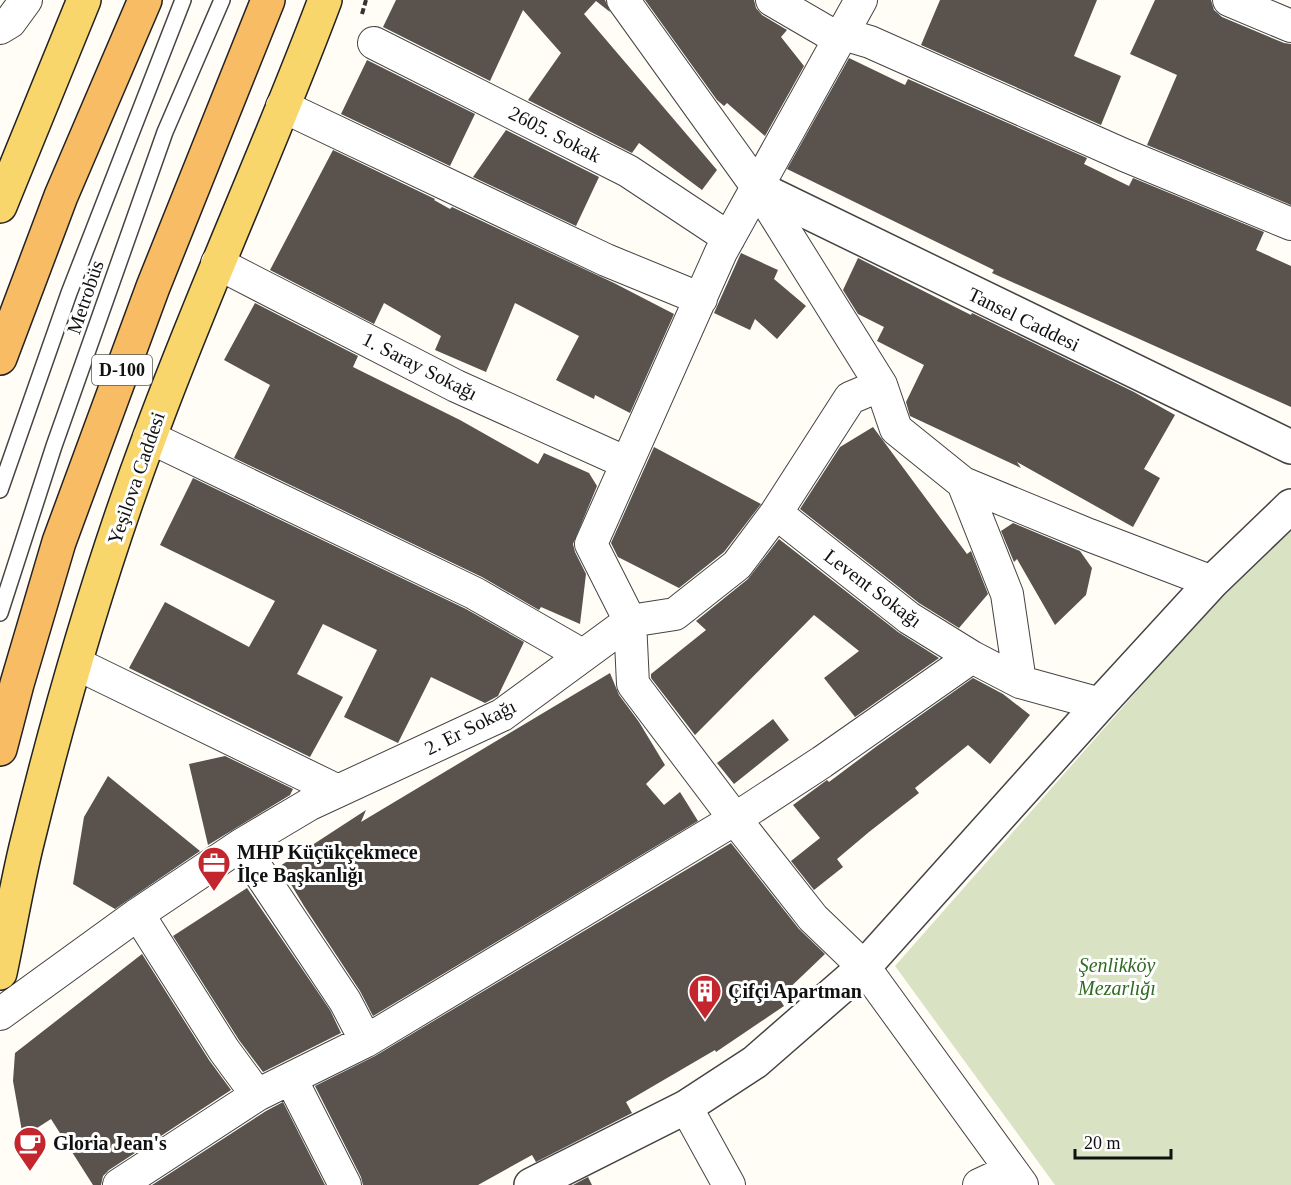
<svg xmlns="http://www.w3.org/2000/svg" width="1291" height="1185" viewBox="0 0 1291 1185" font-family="'Times New Roman',serif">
	<rect width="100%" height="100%" fill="#fffdf5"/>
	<path fill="#d9e3c4" d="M1291,516v669h-236l-160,-219z"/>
	<path fill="#5a524d" d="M396,0h209l5,12 -14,-11 -12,13 133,156 -15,20 -63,-47 -7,10 -104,-53 33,-47 -38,-43 -33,71 -107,-54z
		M645,0h109l2,8 6,7 25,15 -6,7 23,29 -39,70 -38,-33 -3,3 -7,-6z
		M940,0h157l-23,56 47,20 -20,49 -180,-80z
		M1155,0h56l3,10 8,7 62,26 7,1v161l-144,-60 30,-70 -47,-21z
		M849,58l56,27 3,-6 179,79 -3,6 45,22 4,-8 131,54 -8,18 35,16v141l-299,-134 2,-3 -207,-101z
		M367,60l108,54 -25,52 -109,-52z
		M506,130l93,47 -23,49 -103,-49z
		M333,150l102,49 -1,1 16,9 2,-2 162,76 60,31 -44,99 -35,-18 -1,4 -38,-19 23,-44 -64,-33 -29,69 -51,-22 6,-14 -57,-33 -10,21 -104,-54z
		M741,253l37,17 -4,9 32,27 -29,33 -22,-20 -5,11 -36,-17z
		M858,258l113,57 1,-2 162,79 41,23 -31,54 16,9 -27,49 -116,-65 4,6 -111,-52 -4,-14 18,-37 -47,-24 7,-14 -26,-13 -15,-24z
		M255,303l103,53 -5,11 107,53 78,44 6,-11 45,20 8,13 -24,58 2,8 11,22 -6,50 -39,-17 -2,3 -57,-33 -248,-119 36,-73 -46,-25z
		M873,427l94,127 4,-3 17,43 -29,34 -40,-25 -119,-94 40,-62z
		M654,447l107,57 -37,48 -45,36 -61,-31 -7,-14z
		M193,478l273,131 58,33 -26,54 -13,7 -54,-26 -33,66 -54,-26 33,-67 -54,-26 -26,50 46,23 -33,60 -181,-89 36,-66 84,45 26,-46 -115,-56z
		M1013,523l67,28 12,17 -6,27 -31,30 -38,-66 -3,3 -13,-31z
		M779,539l119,93 41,26 -84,59 -31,-39 35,-27 -45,-36 -119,120 -44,-57v-4l55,-44 -10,-9 52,-42z
		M610,673l9,22 20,27 26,43 -19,19 18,21 16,-13 18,29 -325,195 -13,-25 -56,-85 -24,-40 86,-56 -5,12z
		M973,678l30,16 27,21 -40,49 -22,-19 -53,43 4,5 -50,39 -32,27 6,8 -29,23 -23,-29 29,-23 -27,-33 34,-25 2,2 48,-36z
		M773,719l16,21 -55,44 -17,-21z
		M225,756l68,33 -3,6 -82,50 -19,-81z
		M108,776l92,75 -85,58 -42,-25 11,-67z
		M731,843l68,86 26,25 -46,44 5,8 -68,46 -1,-2 -89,52 6,11 -96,49 -4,-7 -54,30h-115l-2,-8 -46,-91 60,-30z
		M247,888l83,122 11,23 -78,39 -24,-32 -66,-104z
		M142,954l67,106 22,30 -122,80 -6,6 -2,9h-8l-42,-66 -28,18 -10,-56 2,-28z
		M283,1102l42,83h-173l114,-74z
		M588,1177l4,8h-19z"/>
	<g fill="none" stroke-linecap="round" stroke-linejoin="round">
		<defs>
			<path id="service" d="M0,490l69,-197 114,-293
				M0,613l54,-167 111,-314 57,-132"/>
			<path id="minor" d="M623,0l135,188 123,197 15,44 67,54 44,111 13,88 80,22
				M772,0l67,39
				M861,0l-140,252 -130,292 39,77 3,63 102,135 78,99 51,49 158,218
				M1229,0l62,26
				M0,28l10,-6 16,-22
				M843,34l27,8 254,113 167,69
				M374,43l254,128 101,67
				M282,106l324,154 95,39
				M217,263l239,123 171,77
				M149,437l325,156 108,62
				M963,483l126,52 123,47
				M776,513l133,105 63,39
				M75,663l263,128
				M241,845l104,156 21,40
				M138,914l86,136 33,45
				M0,1014l138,-100 103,-69 69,-41 192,-89 128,-94 45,-7 62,-49 39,-52 74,-115 31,-13
				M291,1079l54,106
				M686,1107l43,78
				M119,1185l138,-90 109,-54 369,-222 87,-57 150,-105 48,25
				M979,1185l32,-15"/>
			<path id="tertiary" d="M758,188l533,259
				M531,1185l155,-78 69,-45 109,-95 236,-263 112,-122 79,-76"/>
			<path id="primary" d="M0,206l84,-206
				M0,973c9,-42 16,-84 26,-126 34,-139 74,-277 124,-411 54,-147 120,-289 175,-436"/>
			<path id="trunk" d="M0,358l61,-162 84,-196
				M0,749l17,-65 42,-142 94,-255 115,-287"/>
		</defs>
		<use href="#service" stroke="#444" stroke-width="18"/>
		<use href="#minor" stroke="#444" stroke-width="34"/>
		<use href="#tertiary" stroke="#444" stroke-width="36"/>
		<use href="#primary" stroke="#222" stroke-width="36"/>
		<use href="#trunk" stroke="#222" stroke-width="36"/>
		<path stroke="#333" stroke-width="4" stroke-dasharray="6 3" stroke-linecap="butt" d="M362,14l4,-14"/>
		<use href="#service" stroke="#fff" stroke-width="15"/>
		<use href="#minor" stroke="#fff" stroke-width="32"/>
		<use href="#tertiary" stroke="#fff" stroke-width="33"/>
		<use href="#primary" stroke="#f9d66b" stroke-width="33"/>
		<use href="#trunk" stroke="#f7bc64" stroke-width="33"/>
	</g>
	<defs>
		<symbol id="office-pin" viewBox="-11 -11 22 30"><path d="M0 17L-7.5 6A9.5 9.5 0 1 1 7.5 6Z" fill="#c4262e" stroke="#fff"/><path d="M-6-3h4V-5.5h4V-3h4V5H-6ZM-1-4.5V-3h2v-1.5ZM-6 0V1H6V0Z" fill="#fff"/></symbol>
		<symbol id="building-pin" viewBox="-11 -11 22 30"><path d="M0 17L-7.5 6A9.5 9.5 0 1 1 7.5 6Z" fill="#c4262e" stroke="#fff"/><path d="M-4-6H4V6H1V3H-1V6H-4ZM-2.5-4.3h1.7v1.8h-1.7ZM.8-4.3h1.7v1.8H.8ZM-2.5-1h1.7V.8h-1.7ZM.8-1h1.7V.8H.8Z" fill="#fff"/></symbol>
		<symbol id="cafe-pin" viewBox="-11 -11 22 30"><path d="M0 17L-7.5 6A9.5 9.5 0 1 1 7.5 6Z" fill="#c4262e" stroke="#fff"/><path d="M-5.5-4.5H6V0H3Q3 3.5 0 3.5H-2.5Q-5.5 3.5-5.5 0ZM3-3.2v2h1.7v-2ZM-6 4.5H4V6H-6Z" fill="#fff"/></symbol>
	</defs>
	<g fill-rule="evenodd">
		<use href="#office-pin" x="195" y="844" width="38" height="52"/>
		<use href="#building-pin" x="686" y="972" width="38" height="52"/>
		<use href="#cafe-pin" x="11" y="1124" width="38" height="52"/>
	</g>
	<g text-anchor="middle" stroke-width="6" stroke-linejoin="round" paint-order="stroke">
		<rect fill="#fff" stroke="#585858" stroke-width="1.5" x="92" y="355" width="60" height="30" rx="4.5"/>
		<g font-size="18" font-weight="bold" fill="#111">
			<text x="122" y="376">D-100</text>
		</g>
		<g font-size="20" fill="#111" stroke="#fff">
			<text transform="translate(555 134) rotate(27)" y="7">2605. Sokak</text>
			<text transform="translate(85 297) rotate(-71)" y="7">Metrobüs</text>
			<text transform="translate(1024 319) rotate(26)" y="7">Tansel Caddesi</text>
			<text transform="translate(420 366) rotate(27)" y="7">1. Saray Sokağı</text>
			<text transform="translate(136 478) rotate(-71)" y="7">Yeşilova Caddesi</text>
			<text transform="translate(873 588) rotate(37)" y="7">Levent Sokağı</text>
			<text transform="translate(470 727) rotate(-27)" y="7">2. Er Sokağı</text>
		</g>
		<g font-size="20" font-weight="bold" fill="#111" stroke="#fff" text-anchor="start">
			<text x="237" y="859">MHP Küçükçekmece<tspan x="237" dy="23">İlçe Başkanlığı</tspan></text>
			<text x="728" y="998">Çifçi Apartman</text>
			<text x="53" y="1150">Gloria Jean's</text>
		</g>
		<g font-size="20" font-style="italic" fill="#2f6b1f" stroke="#fff">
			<text x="1117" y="972">Şenlikköy<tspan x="1117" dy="23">Mezarlığı</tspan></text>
		</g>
	</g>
	<path d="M1075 1149v9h96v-9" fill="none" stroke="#111111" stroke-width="3"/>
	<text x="1084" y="1149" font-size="18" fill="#111111" stroke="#ffffff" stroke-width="4.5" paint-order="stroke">20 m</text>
</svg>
